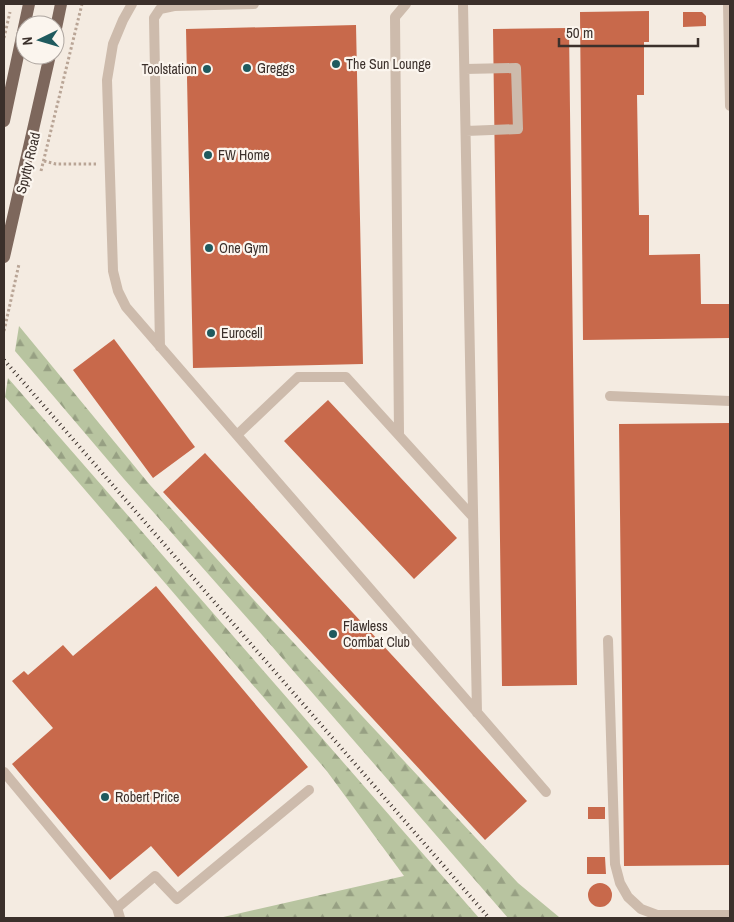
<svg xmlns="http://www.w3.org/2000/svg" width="734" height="922" viewBox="0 0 734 922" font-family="'Archivo Narrow',sans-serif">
	<defs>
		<pattern id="forest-firs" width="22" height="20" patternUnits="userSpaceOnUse" patternTransform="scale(1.25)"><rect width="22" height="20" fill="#b8c4a0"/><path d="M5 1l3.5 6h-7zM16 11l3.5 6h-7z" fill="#97a083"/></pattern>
	</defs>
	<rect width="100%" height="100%" fill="#f4ebe1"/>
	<path fill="url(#forest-firs)" d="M19,326l131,159 114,126 254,272 41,34 10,1h-61l-252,-290 -132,-149 -109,-128z
		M8,378l471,540h-260l185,-42 -78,-106 -321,-373z"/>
	<path fill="#c8694b" d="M649,11v31h-5v53h-7l2,120h10v40l51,-1 1,50h29v34l-147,2 -3,-328z
		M683,12h19l4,4v10l-23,1z
		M356,25l7,339 -170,4 -7,-339z
		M569,28l8,657 -75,1 -9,-657z
		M114,339l81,108 -42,31 -80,-108z
		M328,400l129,138 -43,41 -130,-138z
		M730,423v442l-106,1 -5,-442z
		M205,453l322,348 -42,39 -322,-348z
		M156,586l152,181 -130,110 -27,-31 -41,34 -98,-116 41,-36 -41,-47 12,-10 4,4 35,-30 10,11z
		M588,807h17v12h-17z
		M587,857h18l1,17h-19z
		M588 895a12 12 0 1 1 24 0a12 12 0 1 1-24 0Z"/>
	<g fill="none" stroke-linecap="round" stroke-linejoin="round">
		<path stroke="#b9a596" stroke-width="3" stroke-dasharray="2.5 2.5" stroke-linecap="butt" d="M4,38l6,-26
			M44,161l12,3h40
			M41,171l41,-167
			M4,331l15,-67"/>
		<path stroke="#cdbbac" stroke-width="10" d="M132,4l-9,16 -10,24 -6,36 6,191 5,20 8,16 420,485
			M463,4l14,709
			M728,4l2,102
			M465,69l51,-1 2,61 -52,2
			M160,347l-6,-329 6,-9 14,-3 80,-2
			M610,396l120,5
			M399,433l-4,-416 11,-13
			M237,435l61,-58h48l127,140
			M608,640l7,224 5,19 8,14 13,12 16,6h73
			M4,772l113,136 3,10
			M117,908l38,-32 22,23 132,-109"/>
		<path stroke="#7d675c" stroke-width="12" d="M55,33l6,-29
			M4,121l25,-117
			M4,257l46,-202"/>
		<path stroke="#3b302b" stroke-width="4" stroke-dasharray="1 4" stroke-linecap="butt" d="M4,360l485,558"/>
	</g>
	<g fill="#1f5a5e" stroke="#fbf5ee" stroke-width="2">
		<circle cx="336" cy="64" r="5"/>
		<circle cx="247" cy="68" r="5"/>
		<circle cx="207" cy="69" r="5"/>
		<circle cx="208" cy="155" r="5"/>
		<circle cx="209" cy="248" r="5"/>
		<circle cx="211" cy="333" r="5"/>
		<circle cx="333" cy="634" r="5"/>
		<circle cx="105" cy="797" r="5"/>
	</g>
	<g text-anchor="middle" stroke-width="4.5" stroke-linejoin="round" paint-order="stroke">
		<g font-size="14" fill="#3b302b" stroke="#fbf5ee" text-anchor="start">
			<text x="346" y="69">The Sun Lounge</text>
			<text x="257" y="73">Greggs</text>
			<text x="197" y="74" text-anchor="end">Toolstation</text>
			<text x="218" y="160">FW Home</text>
			<text x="219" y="253">One Gym</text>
			<text x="221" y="338">Eurocell</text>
			<text x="343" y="631">Flawless<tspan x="343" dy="16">Combat Club</tspan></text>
			<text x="115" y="802">Robert Price</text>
		</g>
		<g font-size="14" fill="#3b302b" stroke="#fbf5ee">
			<text transform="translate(28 163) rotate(-76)" y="5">Spytty Road</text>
		</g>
	</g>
	<rect width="734" height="922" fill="none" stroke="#3b302b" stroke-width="10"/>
	<g transform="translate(40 40) rotate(265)"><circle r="24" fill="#fbf5ee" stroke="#aea6a0"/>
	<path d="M0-4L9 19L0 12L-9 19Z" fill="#1f5a5e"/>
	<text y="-8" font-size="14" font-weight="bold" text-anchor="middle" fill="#3b302b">N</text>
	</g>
	<path d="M559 38v8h139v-8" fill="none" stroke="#3b302b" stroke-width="2.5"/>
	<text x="566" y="38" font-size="15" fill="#3b302b" stroke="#fbf5ee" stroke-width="4" paint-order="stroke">50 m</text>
</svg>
